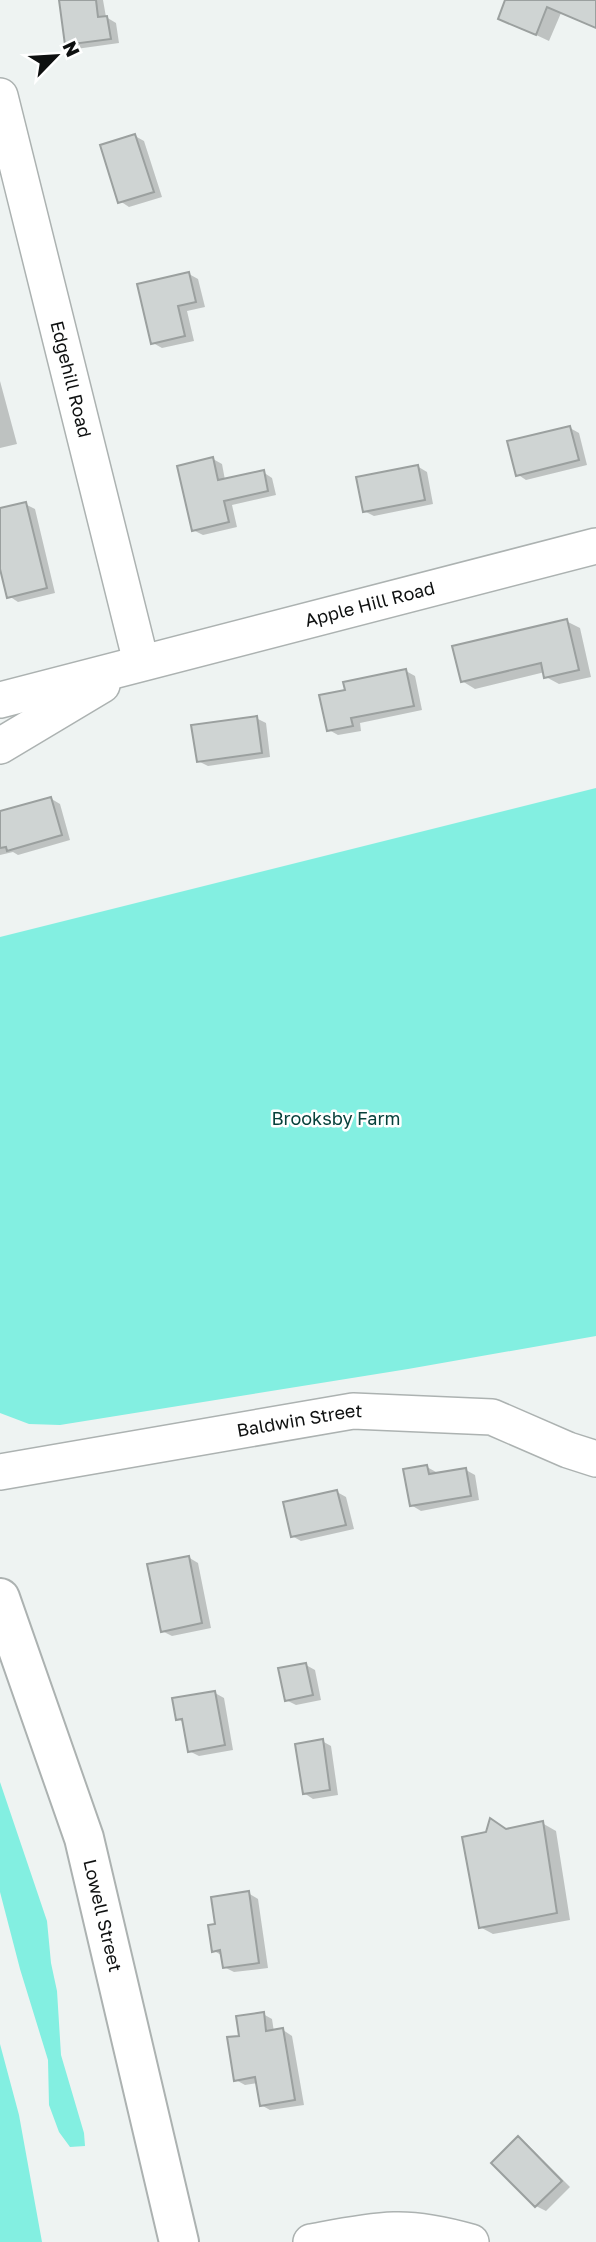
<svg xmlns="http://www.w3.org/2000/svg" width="596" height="2242" viewBox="0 0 596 2242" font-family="'Golos Text',sans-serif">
	<rect width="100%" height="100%" fill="#eef3f2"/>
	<path fill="#83efe1" d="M596,788v548l-188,33 -348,56 -31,-1 -29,-11v-476z
		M0,1782l47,139 4,42 6,28 4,64 23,78 1,13 -15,1 -11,-15 -10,-27 -1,-45 -28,-91 -20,-77z
		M0,2044l19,71 23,127h-42z"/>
	<path fill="#0003" d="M61,0h42l3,17 10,6 3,20 -43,6 -9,-5z
		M507,0h89v28l-35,-15 -12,28 -49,-23z
		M135,136l9,5 18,56 -33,10 -9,-6z
		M189,274l9,5 7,28 -18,4 7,30 -32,7 -9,-5z
		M0,381l17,63 -17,4z
		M570,428l9,5 8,32 -61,15 -9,-6z
		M213,459l9,5 3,16 38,-8 9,6 4,17 -44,10 5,22 -34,8 -10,-5z
		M417,466l10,6 6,32 -59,12 -10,-5z
		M25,504l10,5 20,84 -37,9 -9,-6 -9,-34v-52z
		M566,621l14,7 11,49 -32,7 -13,-7 -1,-5 -70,17 -13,-8z
		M406,671l9,5 7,34 -62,13 1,8 -23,4 -9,-5 18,-39z
		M256,718l10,5 4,34 -62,9 -10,-5z
		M50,798l10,6 10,36 -52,15 -5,-3 -13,3v-42z
		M427,1467l9,5 1,3 29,-5 9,5 4,25 -58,11 -10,-6z
		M337,1492l9,5 8,32 -53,12 -9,-5z
		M188,1557l10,6 13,65 -39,8 -10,-5z
		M306,1665l9,5 6,30 -25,5 -10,-5z
		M215,1693l9,5 9,52 -34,6 -10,-5 -4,-28 -7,-4z
		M322,1741l9,5 7,49 -25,4 -9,-6z
		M542,1823l14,8 14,89 -77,14 -13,-7 27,-97z
		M248,1893l10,6 10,69 -34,4 -10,-5 -1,-11 -9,-5 3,-26z
		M263,2014l9,5 2,13 9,-2 9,6 12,69 -34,5 -9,-5 -3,-22 -13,2 -9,-5 5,-43z
		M518,2138l9,6 43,43 -24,24 -10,-5z"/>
	<path fill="#cfd4d3" stroke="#9ba09f" stroke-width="2" d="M59,0h37l2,17 9,-1 4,23 -46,6z
		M505,0h91v28l-49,-21 -11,28 -38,-16z
		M135,134l19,58 -36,11 -18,-58z
		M189,272l7,30 -18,4 7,30 -34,8 -14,-60z
		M570,426l9,34 -63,16 -9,-35z
		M213,457l5,23 46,-10 4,21 -44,10 5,21 -37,9 -15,-65z
		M418,465l7,35 -62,12 -7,-35z
		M26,502l21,86 -40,10 -7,-29v-61z
		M567,619l12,51 -35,8 -3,-15 -80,19 -9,-36z
		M406,669l8,37 -63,12 2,8 -26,5 -8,-36 26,-5 -2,-8z
		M257,716l5,37 -65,9 -6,-37z
		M51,797l11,38 -55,16 -1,-4 -6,1v-37z
		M427,1465l2,9 37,-6 5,28 -61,10 -7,-37z
		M337,1490l9,35 -55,12 -8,-35z
		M189,1556l13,67 -41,9 -14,-68z
		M306,1663l7,32 -28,6 -7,-33z
		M215,1691l10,54 -37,7 -6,-33 -6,1 -4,-22z
		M323,1739l7,51 -27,4 -8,-50z
		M490,1818l16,11 37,-8 14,92 -78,15 -17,-91 24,-5z
		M249,1891l10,72 -36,5 -3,-18 -8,2 -4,-27 7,-1 -4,-27z
		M264,2012l2,19 17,-3 12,72 -35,6 -5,-29 -21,4 -7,-44 12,-1 -3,-20z
		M518,2136l44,45 -27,26 -44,-44z"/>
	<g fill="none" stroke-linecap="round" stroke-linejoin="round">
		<defs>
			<g id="minor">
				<path id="s1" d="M0,96l141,566"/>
				<path id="s2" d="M0,700l596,-154"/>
				<path d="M0,746l102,-61"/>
				<path id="s3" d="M0,1472l353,-61 139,6 76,33 28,9"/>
				<path d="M311,2242c27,-5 55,-11 83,-12 26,-1 52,5 77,12"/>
			</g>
			<g id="secondary">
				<path id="s4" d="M0,1598l84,240 95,404"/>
			</g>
		</defs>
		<use href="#minor" stroke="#acb2b1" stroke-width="38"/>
		<use href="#secondary" stroke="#acb2b1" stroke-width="42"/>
		<use href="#minor" stroke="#fff" stroke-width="35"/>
		<use href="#secondary" stroke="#fff" stroke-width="38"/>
	</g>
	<g text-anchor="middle" stroke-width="5" stroke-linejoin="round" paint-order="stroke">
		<g font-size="18" fill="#0e1010" stroke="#fff">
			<text dy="6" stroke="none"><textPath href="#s1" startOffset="292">Edgehill Road</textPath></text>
			<text dy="6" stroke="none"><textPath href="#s2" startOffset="382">Apple Hill Road</textPath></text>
			<text dy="6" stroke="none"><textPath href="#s3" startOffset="304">Baldwin Street</textPath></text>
			<text dy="6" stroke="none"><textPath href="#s4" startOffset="334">Lowell Street</textPath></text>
		</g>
		<g font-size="18" fill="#07413b" stroke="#fff">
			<text x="336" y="1125">Brooksby Farm</text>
		</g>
	</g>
	<g transform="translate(56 56) rotate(65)" stroke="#ffffff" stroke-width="5" paint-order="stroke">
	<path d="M0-5L12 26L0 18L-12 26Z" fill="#0e1010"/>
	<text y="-10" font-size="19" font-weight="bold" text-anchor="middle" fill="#0e1010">N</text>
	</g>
</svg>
